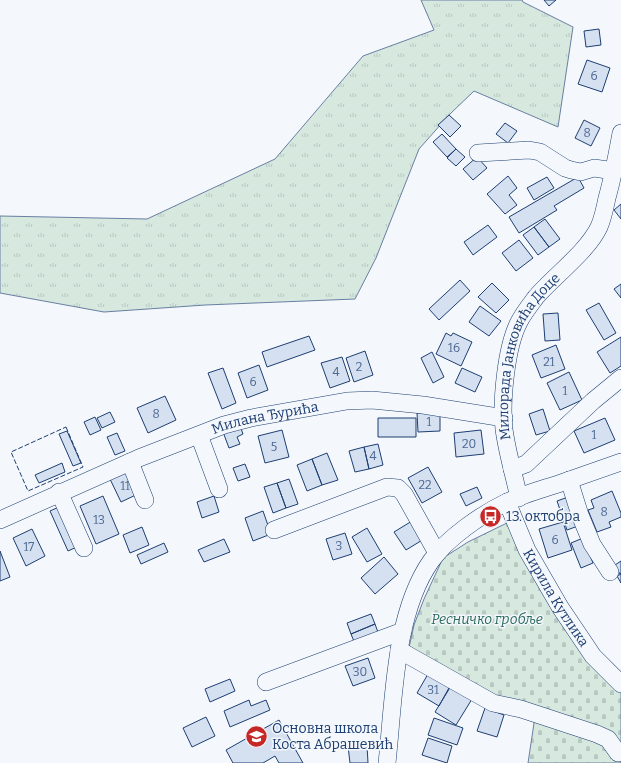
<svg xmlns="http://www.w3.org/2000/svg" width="621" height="763" viewBox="0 0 621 763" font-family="Bitter,serif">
	<defs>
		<pattern id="grass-tufts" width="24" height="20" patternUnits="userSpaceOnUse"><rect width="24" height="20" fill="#d7e8df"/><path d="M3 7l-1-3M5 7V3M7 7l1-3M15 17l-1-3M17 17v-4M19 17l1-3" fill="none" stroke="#b8c8c3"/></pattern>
		<pattern id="cemetery-stones" width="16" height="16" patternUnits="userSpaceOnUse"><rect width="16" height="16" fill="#d7e8df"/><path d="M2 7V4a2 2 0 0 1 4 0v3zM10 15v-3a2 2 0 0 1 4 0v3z" fill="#b8c8c3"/></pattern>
	</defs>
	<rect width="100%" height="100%" fill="#f4f7fb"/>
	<path fill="url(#grass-tufts)" stroke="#687fa3" d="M421,0h101l1,2 50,25 -15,100 -84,-36 -24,23 -31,35 -43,109 -21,41 -150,6 -101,7 -104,-19v-77l147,3 128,-60 88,-103 71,-26z"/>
	<path fill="url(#cemetery-stones)" stroke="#687fa3" d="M509,522l112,168v73h-93l8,-53 -36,-9 -92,-49 6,-27 10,-26 19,-41 25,-16z"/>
	<path fill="#d5e0f0" stroke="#1d3f73" d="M544,0h12l-7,6z
		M599,29l2,16 -15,2 -2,-16z
		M587,60l23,8 -8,24 -24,-8z
		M449,115l12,11 -11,11 -12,-12z
		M584,120l16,8 -9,18 -16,-8z
		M505,123l12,8 -9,12 -12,-9z
		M442,134l14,15 -9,8 -14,-15z
		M456,149l9,8 -9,9 -9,-8z
		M477,157l10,11 -14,12 -10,-11z
		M508,176l9,12 -8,7 8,10 -12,9 -18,-20z
		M547,177l7,11 -20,12 -7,-12z
		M578,177l6,11 -30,18 3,4 -38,23 -10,-16z
		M621,204v15l-7,-9z
		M545,219l15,20 -11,8 -15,-20z
		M488,225l9,12 -24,18 -9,-13z
		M534,227l15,20 -11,8 -15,-20z
		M519,240l14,18 -17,13 -14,-18z
		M460,280l10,11 -31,29 -10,-11z
		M492,283l17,17 -13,13 -18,-16z
		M621,284v14l-7,-9z
		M599,303l17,30 -12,7 -18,-30z
		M480,306l21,15 -12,15 -20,-14z
		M558,313l2,27 -15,1 -2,-27z
		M446,333l5,3 2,-3 19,9 -11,24 -25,-12z
		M309,336l6,14 -48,17 -5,-15z
		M621,337v29l-11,7 -13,-21z
		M556,345l9,24 -24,9 -9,-23z
		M365,351l8,24 -19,7 -8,-24z
		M432,352l12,25 -11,6 -12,-25z
		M342,357l8,24 -20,7 -9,-25z
		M259,365l9,25 -21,8 -9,-25z
		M223,368l13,35 -14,6 -14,-36z
		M462,368l20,9 -7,15 -20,-9z
		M569,372l13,28 -22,10 -13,-27z
		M165,396l11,24 -28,13 -11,-25z
		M543,409l7,22 -14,4 -7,-21z
		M110,412l5,10 -13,6 -5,-10z
		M417,413h23v18l-22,1z
		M95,417l6,13 -11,5 -6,-13z
		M378,418h38v19h-38z
		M605,418l10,22 -31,13 -10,-22z
		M240,426l3,8 -6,3 3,7 -11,4 -6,-16z
		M282,430l7,27 -24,6 -7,-27z
		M481,430l3,24 -28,3 -2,-24z
		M67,431l14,32 -8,3 -14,-32z
		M117,433l8,18 -10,4 -8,-18z
		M378,444l5,21 -14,4 -5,-22z
		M364,447l5,22 -14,3 -6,-21z
		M327,453l11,27 -16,5 -10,-26z
		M312,459l10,26 -15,6 -10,-26z
		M62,463l3,9 -26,11 -4,-8z
		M245,464l5,13 -12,4 -5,-13z
		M428,467l14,25 -20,11 -14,-25z
		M129,470l11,23 -19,9 -11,-23z
		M289,479l9,25 -12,4 -9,-25z
		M277,483l9,25 -13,5 -9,-26z
		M477,487l5,11 -16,8 -6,-12z
		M612,491l9,22v4l-12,5 2,5 -14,5 -9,-22 6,-2 -3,-8z
		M103,496l16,38 -23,10 -16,-38z
		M214,496l5,16 -17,6 -5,-16z
		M568,497l10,29 -11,4 -10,-29z
		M61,506l18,40 -11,5 -18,-40z
		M263,511l8,23 -18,7 -8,-23z
		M412,521l12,18 -18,11 -12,-18z
		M563,522l9,28 -24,8 -9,-29z
		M142,527l7,18 -19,8 -7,-18z
		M367,528l15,26 -15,8 -15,-25z
		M32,529l13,27 -19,10 -13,-28z
		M345,533l7,21 -19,6 -7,-21z
		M583,538l10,25 -12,5 -10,-25z
		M224,539l6,13 -26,10 -6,-12z
		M164,543l4,9 -27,12 -4,-9z
		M0,551l10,26 -10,4z
		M384,557l14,17 -23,20 -14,-16z
		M621,561v12l-1,1 -5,-9z
		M621,574v9l-4,-7z
		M371,614l4,10 -24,10 -4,-11z
		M375,624l4,11 -24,9 -4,-10z
		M368,658l7,20 -22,8 -8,-20z
		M428,674l22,12 -11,20 -22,-13z
		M230,679l5,12 -25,11 -5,-13z
		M451,686l21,13 -16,26 -21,-13z
		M249,700l2,6 15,-6 4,10 -40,17 -6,-16z
		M485,708l19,7 -7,22 -20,-6z
		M206,717l9,19 -23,11 -9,-19z
		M434,718l29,10 -6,17 -29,-10z
		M279,720l24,43h-24l-4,-7 -12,7h-30l-7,-13z
		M428,738l24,8 -5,17 -25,-8z
		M367,745l1,18h-18l-2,-17z"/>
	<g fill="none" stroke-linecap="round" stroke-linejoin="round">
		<defs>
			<g id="minor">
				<path d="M478,153l51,-3 11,2 25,16 6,2 10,2 13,-4 20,3"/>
				<path d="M199,435l20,54"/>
				<path d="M130,462l15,38"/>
				<path d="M512,469l14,-5 67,-63 28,-23"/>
				<path d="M569,480l11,35 12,29 18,28"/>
				<path d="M59,492l25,56"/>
				<path id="s1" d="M519,498c-5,-23 -12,-46 -15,-69 -3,-28 2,-82 15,-107 4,-8 11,-17 17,-25 18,-21 51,-45 63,-70 4,-9 6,-19 8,-29 6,-21 10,-43 14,-65"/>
				<path id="s2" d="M507,502l20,48 33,57 33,49 28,28"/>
				<path id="s3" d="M0,520l139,-62 85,-33 27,-7 96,-17 25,-1 51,5 81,13"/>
				<path d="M274,530l113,-43 11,1 6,6 33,59"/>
				<path d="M399,650l94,53 28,6 76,25 11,5 10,14"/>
				<path d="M266,682l137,-51"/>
				<path d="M387,763c7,-63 7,-149 44,-202 16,-23 51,-47 76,-59 17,-8 36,-13 54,-19 20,-7 40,-14 60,-21"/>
			</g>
		</defs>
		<use href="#minor" stroke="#1d3f73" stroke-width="18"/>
		<use href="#minor" stroke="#f4f7fb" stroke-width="17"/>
		<path stroke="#1d3f73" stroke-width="1" stroke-dasharray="5 2" stroke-linecap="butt" d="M66,427l17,40 -55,24 -17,-39z"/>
	</g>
	<defs>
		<symbol id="bus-disc" viewBox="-11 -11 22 22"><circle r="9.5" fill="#c62828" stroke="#f4f7fb"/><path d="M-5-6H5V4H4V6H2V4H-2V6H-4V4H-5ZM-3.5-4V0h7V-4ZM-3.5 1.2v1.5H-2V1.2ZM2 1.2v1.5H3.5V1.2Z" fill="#fff"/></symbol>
		<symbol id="school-disc" viewBox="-11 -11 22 22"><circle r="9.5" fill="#c62828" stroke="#f4f7fb"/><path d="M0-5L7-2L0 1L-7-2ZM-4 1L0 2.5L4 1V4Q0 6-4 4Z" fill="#fff"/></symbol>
	</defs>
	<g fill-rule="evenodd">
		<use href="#bus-disc" x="478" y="504" width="25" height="25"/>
		<use href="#school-disc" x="244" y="724" width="25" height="25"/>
	</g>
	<g text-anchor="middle" stroke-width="3" stroke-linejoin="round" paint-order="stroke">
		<g font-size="12" fill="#4b6792">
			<text x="594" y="80">6</text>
			<text x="587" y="137">8</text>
			<text x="454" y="352">16</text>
			<text x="549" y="366">21</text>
			<text x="359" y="371">2</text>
			<text x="336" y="376">4</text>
			<text x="253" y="386">6</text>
			<text x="565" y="395">1</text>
			<text x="156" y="418">8</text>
			<text x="429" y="426">1</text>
			<text x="594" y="439">1</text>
			<text x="469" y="448">20</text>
			<text x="274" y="451">5</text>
			<text x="373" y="460">4</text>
			<text x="425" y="489">22</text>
			<text x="125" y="490">11</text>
			<text x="604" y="516">8</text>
			<text x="99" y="524">13</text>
			<text x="555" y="544">6</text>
			<text x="339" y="550">3</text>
			<text x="29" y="551">17</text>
			<text x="360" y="676">30</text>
			<text x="433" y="694">31</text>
		</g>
		<g font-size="14" fill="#1d3f73" stroke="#f4f7fb">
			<text dy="5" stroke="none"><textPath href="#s1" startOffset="150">Милорада Јанковића Доце</textPath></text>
			<text dy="5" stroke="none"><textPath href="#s3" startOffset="285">Милана Ђурића</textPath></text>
			<text dy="5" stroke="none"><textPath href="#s2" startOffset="108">Кирила Кутлика</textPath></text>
		</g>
		<g font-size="14" fill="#1d3f73" stroke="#f4f7fb" text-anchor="start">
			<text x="506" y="521">13. октобра</text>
			<text x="272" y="733">Основна школа<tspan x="272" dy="16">Коста Абрашевић</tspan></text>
		</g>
		<g font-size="14" font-style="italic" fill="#2c6c60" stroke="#f4f7fb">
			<text x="487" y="624">Ресничко гробље</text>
		</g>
	</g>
</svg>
